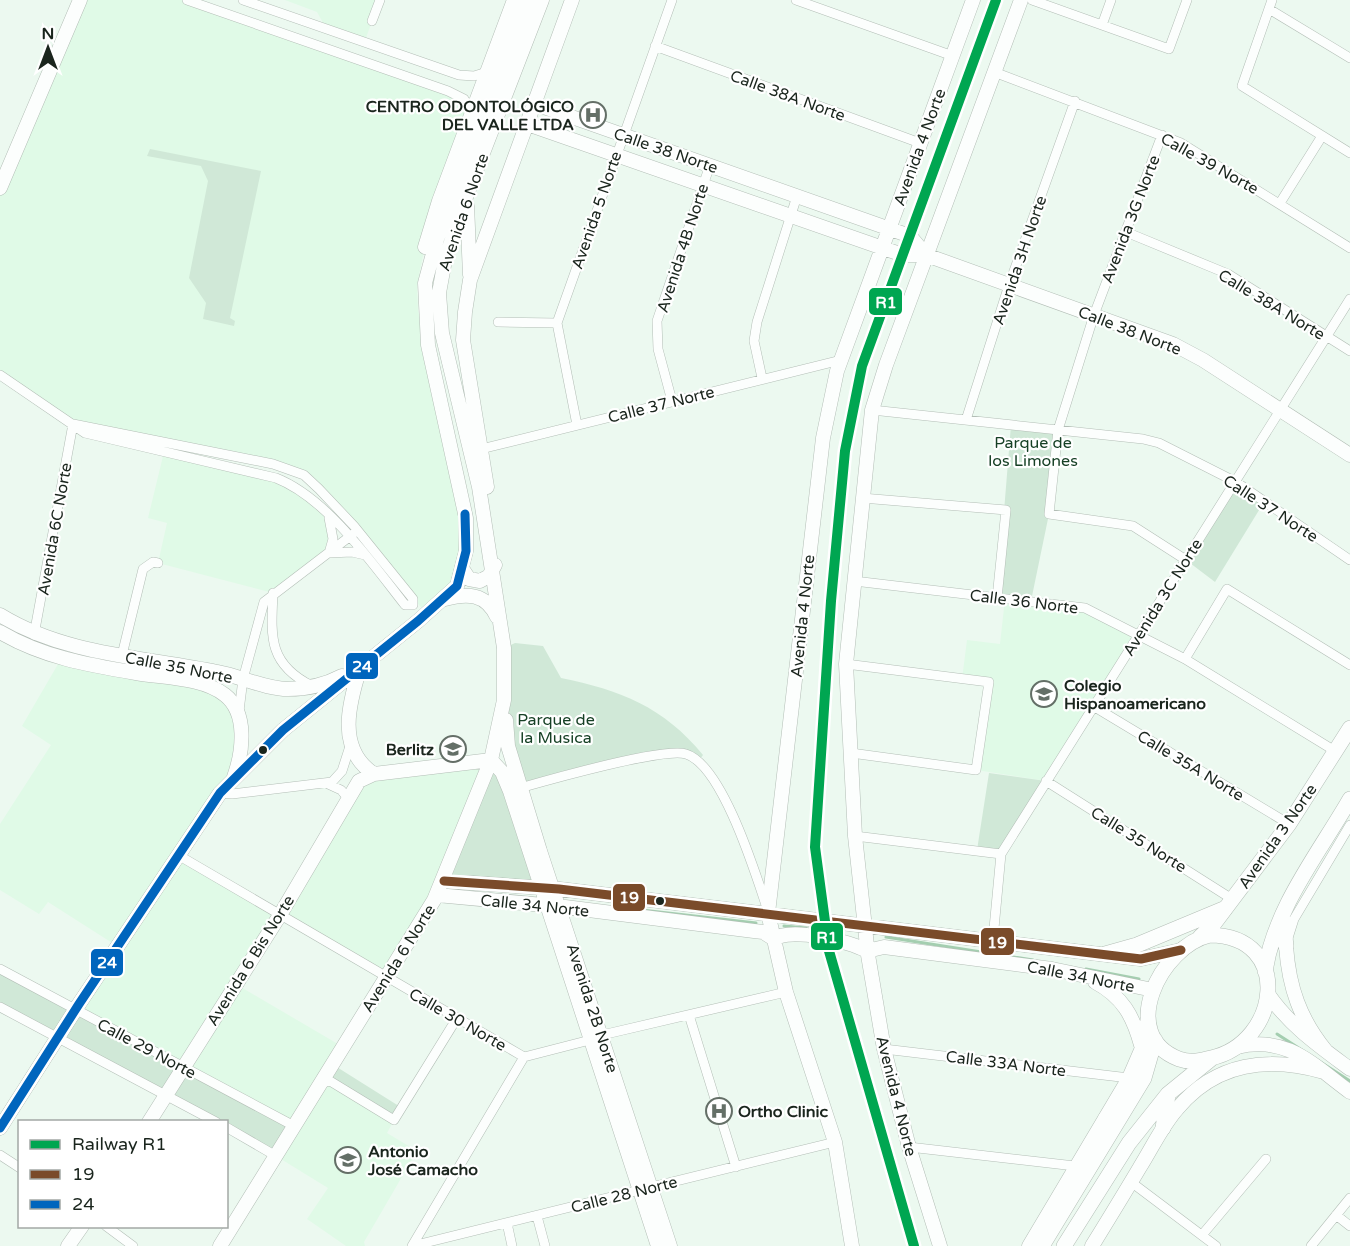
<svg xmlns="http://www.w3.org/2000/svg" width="1350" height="1246" viewBox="0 0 1350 1246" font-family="'Varela Round',sans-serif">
	<rect width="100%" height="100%" fill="#ecf9f0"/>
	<path fill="#e0fae7" d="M80,0h107l261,91 22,16 -45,139 -8,39 1,26 8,23 38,174 -1,59 -36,47 -123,-139 -231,-51 -73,-49v-187z
		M285,0h95l-16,43 -37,-13 -10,-18z
		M164,452l112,26 51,37 6,29 -60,49 -115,-30 9,-40 -19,-5z
		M1005,599l80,9 54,25 -93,148 -70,-11 13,-88 -27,-3 5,-39 33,4z
		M61,659l136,24 42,28v53l-61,91 101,60 80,-134 132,-21 -47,121 -58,96 -106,-62 -46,68 109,64 -15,24 66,49 -7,13 30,18 -53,91 1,4h-19l-39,-27 21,-31 -52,-32 -200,-147 41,-63 -69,-44 -9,12 -39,-24v-66l51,-79 -29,-19z"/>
	<path fill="#d0e8d7" d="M150,149l111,22 -31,147 5,3 -1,5 -31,-7 3,-16 -17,-25 19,-97 -7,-15 -54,-10z
		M1011,425l47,5 -9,84 -18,87 -34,-3z
		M1236,482l28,20 -49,80 -29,-22z
		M515,643l28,3 18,32c59,12 103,29 142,77l-3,4 -29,-7 -151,36 -12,-42 -4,-98z
		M491,760l50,128 -97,-7z
		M989,773l57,8 -45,73 -24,-4z
		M0,969l294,157 -18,30 -49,-29 -1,-5 -10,-1 -216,-114z
		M332,1064l70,44 -8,12 -64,-39z"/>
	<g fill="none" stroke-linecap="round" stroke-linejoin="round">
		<path stroke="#a4ceb0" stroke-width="3" d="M624,908l132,15
			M784,926l22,2
			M886,937l147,23
			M1086,969l53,10
			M1277,1034l73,47"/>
		<defs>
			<path id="street" d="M187,0l261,91 16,8 8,14
				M243,0l216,75 15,1 13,-4
				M796,0l157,56
				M1032,0l137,49 18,-49
				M1272,0l-30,86 108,67
				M1269,9l81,49
				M372,21l8,-21
				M1102,25l9,-25
				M655,46l265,97
				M994,72l187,71 169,105
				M1162,135l-68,180 -36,115 -9,84 84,12 53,34
				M1280,203l42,-67
				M1126,232l102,42 122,77
				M498,322l59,1
				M0,375l85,58 191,45c51,20 96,85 129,127h8v-6l-59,-73 -35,-37 -15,-14 -31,-11 -200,-40
				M762,378l-8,-37 3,-19 40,-126
				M672,401l-14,-52 -1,-28 53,-156
				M872,410l271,29 16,4 77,39 114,78
				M966,420l43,-135 66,-184
				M577,425l-20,-102 115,-323
				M481,449l360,-89
				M862,498l144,12 -9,88
				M329,518l4,21 -4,14
				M329,553l23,-1 13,3
				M854,581l231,27 100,51 150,92
				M273,593c-2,44 -5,71 39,93
				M34,635l39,-211
				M122,655l21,-86 10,-7 5,1
				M1185,659l42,-70 123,76
				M846,664l143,18 -13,88 -125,-17
				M1093,706l196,118
				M239,711l4,-32 21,-77 89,-68
				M1046,781l186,118
				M328,784l13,6 8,9
				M520,788c28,-8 145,-41 166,-34 36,11 69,118 81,154
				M220,793l12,1 100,-12 10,-11 9,-28
				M855,836l146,18
				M178,855l346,202 66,-17
				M1288,938l6,-19 56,-94
				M993,939l8,-85 349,-555
				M0,969l294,157
				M0,1007l216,115
				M689,1015l47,152
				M602,1035l184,-43
				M884,1049l245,29
				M321,1083l9,-2 64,39 63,-102
				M226,1127l50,29
				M909,1147l166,19
				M0,1155l20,13
				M1131,1182l85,64
				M1336,1215l14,11
				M537,1216l8,30
				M507,1223l5,23
				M106,1226l27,20
				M1202,1235l64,-76
				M412,1246l423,-104
				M412,1246l112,-189
				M1311,1246l39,-48"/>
			<path id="secondary" d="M535,104l375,132 16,19
				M527,124l376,131h23l247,89 30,16 147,95
				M0,188l80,-188
				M467,205l3,70
				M425,247l14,-46 75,-201
				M487,487l-24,-147 2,-28 5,-32 102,-280
				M463,570l6,9 11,2 9,-5 6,-11
				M445,599c22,-6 41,-6 52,18
				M0,615c65,40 143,42 217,57 23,4 48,17 71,17 20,0 37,-4 54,-13
				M0,632c42,25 88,33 136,41 28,5 66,4 89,22 23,18 18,57 9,82
				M360,668c-11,35 -24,81 14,106
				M506,720l2,26 32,105 130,395
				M491,760l11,12 8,19 148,455
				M444,881l115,8 582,70 40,-9
				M437,895l128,12 189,24 9,1 11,7c16,-12 76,2 93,12l17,-4 168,22 101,21
				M1286,946c3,42 14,73 40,105
				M1095,982c28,15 38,34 46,63
				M1268,994c22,32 51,52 82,75
				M1237,1047c50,-12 75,17 113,45
				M149,1122l131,-207 79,-134 15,-7 117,-14
				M0,1128l79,-124 141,-211 63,-63 135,-109 39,-35 9,-35v-33l-38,-173 -3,-62 12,-44 91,-239
				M68,1246l14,-20
				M220,1246l214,-346 57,-140 13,-60v-52l-25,-161 -37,-154 -3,-40 6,-33 21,-63 76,-197
				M852,1246l-17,-104 -49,-150 -18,-79 55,-475 14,-67 136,-371
				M940,1246l-31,-99 -25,-98 -16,-94 -13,-119 -9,-172 26,-254 14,-45 135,-365
				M1029,1246l100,-168 13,-30 6,-30
				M1092,1246c16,-26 32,-52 48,-79 12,-19 22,-41 37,-58 39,-47 92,-53 147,-37"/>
			<path id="primary" d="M1283,919l3,27
				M1210,935c84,1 70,108 1,123 -11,3 -21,5 -32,1 -63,-24 -18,-113 31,-124z
				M1200,937l13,-12 76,-101 61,-96
				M1105,954l32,-9 89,-37
				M1265,971c10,-64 54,-118 85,-172
				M1106,1118l21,-18
				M1163,1128l5,-33
				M1042,1246l102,-168 11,-38
				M1064,1246l65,-103 39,-49 43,-35"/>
		</defs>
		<use href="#street" stroke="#b3beb6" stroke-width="10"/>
		<use href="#secondary" stroke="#b3beb6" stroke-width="15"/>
		<use href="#primary" stroke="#b3beb6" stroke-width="16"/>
		<use href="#street" stroke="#fcfefd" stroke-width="9"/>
		<use href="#secondary" stroke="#fcfefd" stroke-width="14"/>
		<use href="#primary" stroke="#fcfefd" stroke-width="15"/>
		<defs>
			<path id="bus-1" d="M444,881l115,8 582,70 40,-9"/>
			<path id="bus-2" d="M0,1128l79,-124 141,-211 63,-63 135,-109 39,-35 9,-35 -1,-37"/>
		</defs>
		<use href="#bus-1" stroke="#fff" stroke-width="14"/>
		<use href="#bus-2" stroke="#fff" stroke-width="14"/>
		<use href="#bus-1" stroke="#7a4b2a" stroke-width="9"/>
		<use href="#bus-2" stroke="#0065bd" stroke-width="9"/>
		<defs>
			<path id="rail-1" d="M914,1246l-85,-295 -14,-104 16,-246 14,-150 17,-85 134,-366"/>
		</defs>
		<use href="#rail-1" stroke="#fff" stroke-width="15"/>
		<use href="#rail-1" stroke="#00a651" stroke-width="10"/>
	</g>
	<defs>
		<symbol id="hospital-ring" viewBox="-11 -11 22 22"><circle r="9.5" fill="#fff" stroke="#646f67" stroke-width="1.5"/><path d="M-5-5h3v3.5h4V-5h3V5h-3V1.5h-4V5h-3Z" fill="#646f67"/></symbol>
		<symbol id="university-ring" viewBox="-11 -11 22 22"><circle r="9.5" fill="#fff" stroke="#646f67" stroke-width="1.5"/><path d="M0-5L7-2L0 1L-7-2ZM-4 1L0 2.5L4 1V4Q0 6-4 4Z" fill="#646f67"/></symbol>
	</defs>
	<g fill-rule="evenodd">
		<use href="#hospital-ring" x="578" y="100" width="30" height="30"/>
		<use href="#university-ring" x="1029" y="679" width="30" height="30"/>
		<use href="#university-ring" x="438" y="734" width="30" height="30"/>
		<use href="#hospital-ring" x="704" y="1096" width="30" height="30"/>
		<use href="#university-ring" x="333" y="1145" width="30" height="30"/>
	</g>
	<g fill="#1a251d" stroke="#fff" stroke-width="2">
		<circle cx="263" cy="750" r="5"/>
		<circle cx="660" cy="901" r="5"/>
	</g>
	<g text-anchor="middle" stroke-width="4.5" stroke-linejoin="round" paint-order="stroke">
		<g font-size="16" fill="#1a251d" stroke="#fff">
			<text transform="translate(788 95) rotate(20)" y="6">Calle 38A Norte</text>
			<text transform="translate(919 147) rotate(-70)" y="6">Avenida 4 Norte</text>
			<text transform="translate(666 150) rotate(19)" y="6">Calle 38 Norte</text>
			<text transform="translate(1210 163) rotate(29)" y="6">Calle 39 Norte</text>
			<text transform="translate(596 210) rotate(-71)" y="6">Avenida 5 Norte</text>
			<text transform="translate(463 212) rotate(-71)" y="6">Avenida 6 Norte</text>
			<text transform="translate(1130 219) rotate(-69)" y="6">Avenida 3G Norte</text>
			<text transform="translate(682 248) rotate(-72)" y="6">Avenida 4B Norte</text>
			<text transform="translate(1019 260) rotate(-71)" y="6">Avenida 3H Norte</text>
			<text transform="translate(1272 304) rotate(31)" y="6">Calle 38A Norte</text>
			<text transform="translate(1130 330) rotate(21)" y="6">Calle 38 Norte</text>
			<text transform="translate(661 404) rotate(-14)" y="6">Calle 37 Norte</text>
			<text transform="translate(1271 508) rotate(33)" y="6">Calle 37 Norte</text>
			<text transform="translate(54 529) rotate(-80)" y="6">Avenida 6C Norte</text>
			<text transform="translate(1162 597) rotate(-58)" y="6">Avenida 3C Norte</text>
			<text transform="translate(1024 601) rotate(7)" y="6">Calle 36 Norte</text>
			<text transform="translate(802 616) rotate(-84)" y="6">Avenida 4 Norte</text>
			<text transform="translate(179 667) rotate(11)" y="6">Calle 35 Norte</text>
			<text transform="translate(1191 765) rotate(31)" y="6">Calle 35A Norte</text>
			<text transform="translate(1277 836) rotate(-55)" y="6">Avenida 3 Norte</text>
			<text transform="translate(1139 839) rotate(32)" y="6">Calle 35 Norte</text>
			<text transform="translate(535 905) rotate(6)" y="6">Calle 34 Norte</text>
			<text transform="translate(398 958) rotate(-58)" y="6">Avenida 6 Norte</text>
			<text transform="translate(250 960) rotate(-58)" y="6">Avenida 6 Bis Norte</text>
			<text transform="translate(1081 976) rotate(11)" y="6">Calle 34 Norte</text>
			<text transform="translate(593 1008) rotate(72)" y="6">Avenida 2B Norte</text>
			<text transform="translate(458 1019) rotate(30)" y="6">Calle 30 Norte</text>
			<text transform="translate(147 1048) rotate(28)" y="6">Calle 29 Norte</text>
			<text transform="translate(1006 1063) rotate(7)" y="6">Calle 33A Norte</text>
			<text transform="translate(897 1096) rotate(76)" y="6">Avenida 4 Norte</text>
			<text transform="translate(624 1194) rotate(-14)" y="6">Calle 28 Norte</text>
		</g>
		<g font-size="16" font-weight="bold" fill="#1a251d" stroke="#fff" text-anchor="start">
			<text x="574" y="112" text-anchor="end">CENTRO ODONTOLÓGICO<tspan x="574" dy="18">DEL VALLE LTDA</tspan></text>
			<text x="1064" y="691">Colegio<tspan x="1064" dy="18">Hispanoamericano</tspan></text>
			<text x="434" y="755" text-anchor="end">Berlitz</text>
			<text x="738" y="1117">Ortho Clinic</text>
			<text x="368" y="1157">Antonio<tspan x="368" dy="18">José Camacho</tspan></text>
		</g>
		<g font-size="16" fill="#164025" stroke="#fff">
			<text x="1033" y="448">Parque de<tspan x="1033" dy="18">los Limones</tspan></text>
			<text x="556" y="725">Parque de<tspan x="556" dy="18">la Musica</tspan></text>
		</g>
	</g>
	<g stroke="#fff" stroke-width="2">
		<rect x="868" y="287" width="35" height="29" rx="6" fill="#00a651"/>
		<rect x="345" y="652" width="34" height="28" rx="6" fill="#0065bd"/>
		<rect x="612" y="883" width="34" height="29" rx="6" fill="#7a4b2a"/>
		<rect x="810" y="922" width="34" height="29" rx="6" fill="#00a651"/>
		<rect x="980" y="927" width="35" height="29" rx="6" fill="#7a4b2a"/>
		<rect x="90" y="948" width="34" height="29" rx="6" fill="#0065bd"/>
	</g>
	<g font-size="16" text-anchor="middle" font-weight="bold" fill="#fff">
		<text x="886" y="308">R1</text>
		<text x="362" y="672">24</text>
		<text x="629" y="903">19</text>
		<text x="827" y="943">R1</text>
		<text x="997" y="948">19</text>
		<text x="107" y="968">24</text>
	</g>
	<rect x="18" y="1120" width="210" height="108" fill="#ffffff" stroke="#a3a8a5" stroke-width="1.5"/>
	<rect x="30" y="1140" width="30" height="9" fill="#00a651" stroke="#a3a8a5" stroke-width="1.5"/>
	<text x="72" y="1150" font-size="18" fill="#1a251d">Railway R1</text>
	<rect x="30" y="1170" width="30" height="9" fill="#7a4b2a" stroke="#a3a8a5" stroke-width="1.5"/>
	<text x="72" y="1180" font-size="18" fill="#1a251d">19</text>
	<rect x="30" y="1200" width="30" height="9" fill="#0065bd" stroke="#a3a8a5" stroke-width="1.5"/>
	<text x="72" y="1210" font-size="18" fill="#1a251d">24</text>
	<g transform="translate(48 48)" stroke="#ffffff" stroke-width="4.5" paint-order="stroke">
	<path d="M0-4.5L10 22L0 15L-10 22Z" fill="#1a251d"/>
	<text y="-9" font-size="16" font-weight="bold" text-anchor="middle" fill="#1a251d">N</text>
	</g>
</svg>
